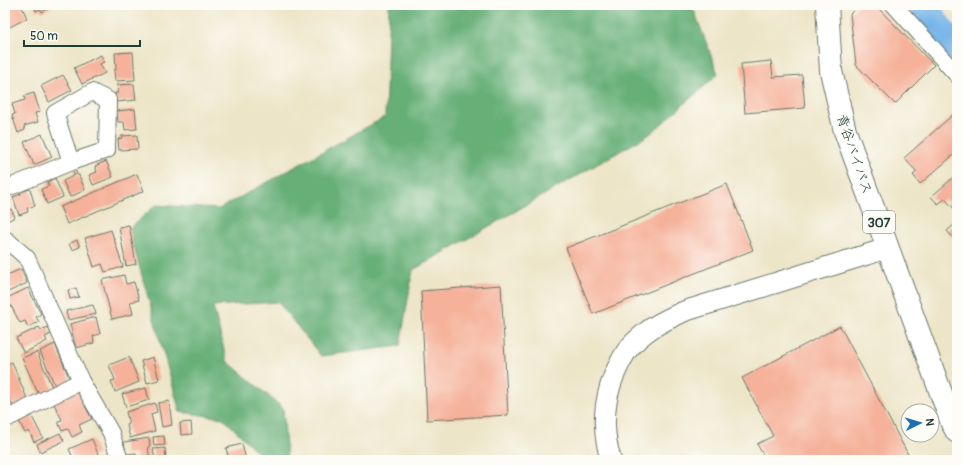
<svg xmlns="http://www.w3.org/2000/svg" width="962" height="465" viewBox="0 0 962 465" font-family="Pangolin,'Klee One',sans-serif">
	<rect width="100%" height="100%" fill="#fdfcf7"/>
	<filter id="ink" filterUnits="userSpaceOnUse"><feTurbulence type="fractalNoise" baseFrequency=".025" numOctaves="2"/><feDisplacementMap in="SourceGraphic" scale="8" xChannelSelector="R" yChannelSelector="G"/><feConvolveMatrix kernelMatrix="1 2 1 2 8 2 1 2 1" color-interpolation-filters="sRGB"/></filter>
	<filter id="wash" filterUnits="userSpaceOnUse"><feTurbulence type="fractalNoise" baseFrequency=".012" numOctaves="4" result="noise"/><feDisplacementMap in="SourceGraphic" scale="16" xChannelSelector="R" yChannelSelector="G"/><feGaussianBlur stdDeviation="0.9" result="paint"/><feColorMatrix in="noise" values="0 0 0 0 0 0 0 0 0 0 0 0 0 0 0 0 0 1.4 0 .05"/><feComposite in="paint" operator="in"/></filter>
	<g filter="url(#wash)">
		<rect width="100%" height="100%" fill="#ede5c8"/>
		<path fill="#66af77" stroke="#427656" d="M389,5h303l26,69 -68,60 -237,136 -13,76 -79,10 -43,-54 -65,4 14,55 56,47 4,52h-12l-13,-3 -39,-39 -43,-6 -51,-183 27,-24 63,4 166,-92z"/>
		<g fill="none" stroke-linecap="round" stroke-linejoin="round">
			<path stroke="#76b3e9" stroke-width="28" d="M923,5l24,34 10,11"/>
		</g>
		<g id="blocks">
			<path fill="#f5b199" d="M5,5h16l6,13 -21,11 -1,-2z
				M35,5h20l-13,7 -2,-3 -4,2 -2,-5z
				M859,5h16l59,60 -39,39 -39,-39 -6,-51z
				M133,52l2,28 -20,1 -1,-11h2l-1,-17z
				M101,55l3,7 -4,2 5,9 -23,11 -8,-16z
				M771,61l2,16 29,-2 3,33 -60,5 -4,-49z
				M63,75l9,15 -23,12 -8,-16z
				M134,84l2,16 -20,2 -1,-9h3l-1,-8z
				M34,93l6,19 -5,1 3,9 -14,4 1,4 -7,3 -6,-18 3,-1 -3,-10 13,-4 -1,-4z
				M135,109l2,20 -12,1 -1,-8h-6l-1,-11z
				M957,111v41l-37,32 -7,-9 4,-3 -13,-14z
				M42,134l10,23 -18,8 -10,-23z
				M137,135l1,14 -19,1 -1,-11 4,-1 -1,-2z
				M106,161l7,16 -20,8 -4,-10 8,-3 -2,-6z
				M76,171l1,4h2l6,15 -15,7 -7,-16 12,-6 -2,-3z
				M137,174l7,17 -77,33 -7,-17z
				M957,174v38l-12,-13 -7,5 -7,-7z
				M55,178l8,19 -16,7 -6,-15 8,-3 -2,-4z
				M727,184l26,66 -160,64 -27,-66z
				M30,189l5,17 -8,2 1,4 -9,3 -6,-18 8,-3 -1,-2z
				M5,204l3,6 3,-1 4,8 -10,5z
				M957,222v20l-10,-11z
				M129,225l7,39 -10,2 -7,-39z
				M111,230l12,37 -18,5 -3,-8 -8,3 -9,-29z
				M77,240l3,7 -8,3 -3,-6z
				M21,269l6,14 -21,10 -1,-2v-15z
				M124,275l2,9 8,-2 5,18 -9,2 3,12 -21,5 -10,-39z
				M501,285l7,130 -81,5 -6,-129z
				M28,288l13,26 -5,3 3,5 -11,5 -3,-6 -5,2 -13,-25z
				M76,288l3,9 -9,2 -2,-9z
				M93,305l3,9 -28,6 -2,-9z
				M96,317l4,17 -7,2 1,7 -18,5 -6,-24z
				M840,326l71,134h-145l-9,-16 16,-8 -31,-58z
				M39,327l2,3 7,-3 3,7 -6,3 2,4 -23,12 -8,-15z
				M55,344l16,38 -15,6 -16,-37z
				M37,352l16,37 -14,6 -17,-37z
				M129,357l10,25 -24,10 -4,-11 4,-1 -6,-15z
				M153,357l6,23 -12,3 -6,-22z
				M12,362l16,39 -15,6 -8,-20v-22z
				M146,388l3,12 -23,7 -4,-13z
				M80,389l8,15 -3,2 7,13 -13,6 3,7 -10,5 -4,-8 -6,2 -4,-9 4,-2 -9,-18z
				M169,401l3,24 -10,2 -4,-24z
				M155,403l2,9 -6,2 4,17 -25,7 -3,-13 2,-1 -3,-12z
				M30,413l13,25 -9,4 -5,-11 -4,2 -7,-14z
				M191,422l1,12 -11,1 -1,-12z
				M60,433l4,8 -24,11 -3,-8z
				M164,436l1,9 -11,1 -1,-9z
				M149,438l1,8 -2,1 2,13h-13l-1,-7 -10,1 -2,-12z
				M92,439l6,15 -14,6h-10l-5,-11z
				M242,444l4,16h-17l-3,-12z
				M165,448l1,12h-11l-2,-11z
				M110,453l4,7h-18z"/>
		</g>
	</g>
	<g filter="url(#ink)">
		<use href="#blocks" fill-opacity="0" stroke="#677868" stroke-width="1"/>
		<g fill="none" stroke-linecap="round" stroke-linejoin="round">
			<defs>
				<path id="minor" d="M894,5l63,70
					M5,189l66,-27 36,-12 1,-50 -16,-8 -37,21 16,49
					M5,239l4,3 18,16 54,123 30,52 9,27
					M5,418h3l73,-37"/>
				<path id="tertiary" d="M611,460c-12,-38 -6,-74 15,-108 4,-6 14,-15 19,-19 12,-10 27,-16 40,-22l203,-63"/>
				<path id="trunk" d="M827,5l4,66 14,60 107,292 5,9"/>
			</defs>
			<use href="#minor" stroke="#677868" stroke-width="18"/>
			<use href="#tertiary" stroke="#677868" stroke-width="22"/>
			<use href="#trunk" stroke="#677868" stroke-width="24"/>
			<use href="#minor" stroke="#fff" stroke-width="16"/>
			<use href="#tertiary" stroke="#fff" stroke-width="20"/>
			<use href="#trunk" stroke="#fff" stroke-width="22"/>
		</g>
	</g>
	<g text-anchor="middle" stroke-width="3" stroke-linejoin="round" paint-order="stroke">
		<rect fill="#fdfcf7" stroke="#62766e" stroke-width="1" x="863" y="211" width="32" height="22" rx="3"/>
		<g font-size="13" font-weight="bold" fill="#1f3d34">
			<text x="879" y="227">307</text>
		</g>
		<g font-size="14" fill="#1f3d34" stroke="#fdfcf7">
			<text transform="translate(855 154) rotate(71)" y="5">青谷バイパス</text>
		</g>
	</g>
	<rect width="962" height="465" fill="none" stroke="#fdfcf7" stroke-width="20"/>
	<g transform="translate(920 423) rotate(85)"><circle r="19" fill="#fdfcf7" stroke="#a4b0a9"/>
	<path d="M0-3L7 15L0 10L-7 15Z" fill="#1f6fb2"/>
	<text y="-6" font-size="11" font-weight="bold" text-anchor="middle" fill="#1f3d34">N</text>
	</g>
	<path d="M24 40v6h116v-6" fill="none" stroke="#1f3d34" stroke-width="2"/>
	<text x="30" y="40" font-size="12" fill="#1f3d34" stroke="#fdfcf7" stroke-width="3" paint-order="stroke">50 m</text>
</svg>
